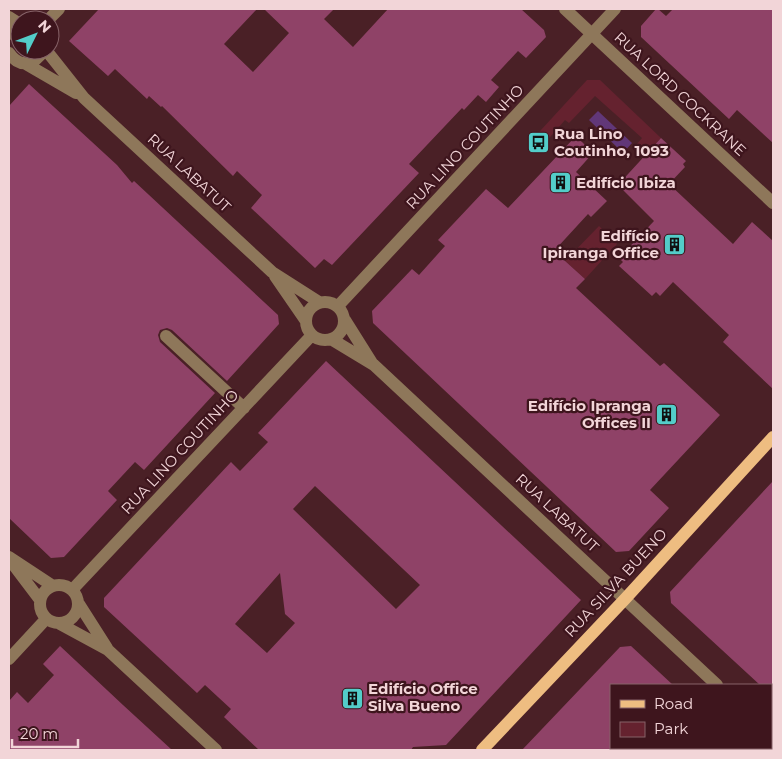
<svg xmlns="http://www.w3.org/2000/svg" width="782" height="759" viewBox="0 0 782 759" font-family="Montserrat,sans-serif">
	<rect width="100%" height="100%" fill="#4a2026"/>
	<path fill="#65222f" d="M587,80h13l61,58 -15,16 -10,-9 6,-7 -47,-42 -26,27 -4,-3 -28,32 -8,-9z
		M599,226l18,18 -32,35 -20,-18z"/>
	<path fill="#613778" d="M598,111l34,32 -9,10 -34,-33z"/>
	<path fill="#8f4267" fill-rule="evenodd" d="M99,9h158l-33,35 29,28 36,-39 -25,-24h70l-10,10 29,28 35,-38h133l23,21 2,7 -20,21 -8,-7 -27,29 8,7 -13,15 -8,-7 -14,15 -2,-2 -53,56 10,9 -87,92 -8,-6 -9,9 -64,-60 11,-13 -25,-24 -4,5 -71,-70 -1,1 -12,-11 -2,3 -32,-30 -7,7 -39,-35z
		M656,9h2l8,7 7,-7h100v134l-36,-33 -8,9 -88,-82v-11z
		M29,84l88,81 15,18 2,-2 144,134 1,9 -52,57 -55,-51 -5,-2 -7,2 -2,5 2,7 55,51 -71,77 -9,-8 -27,29 9,9 -53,57 -13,1 -42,-40v-412z
		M576,136l17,17 -17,19 31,29 -16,16 -3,-3 -34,37 31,28 -9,9 84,78 4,-3 56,52 -70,75 19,18 -40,43 -13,1 -243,-229 -1,-12 40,-42 7,6 26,-29 -7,-6 48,-51 22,19z
		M661,138l25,23 -3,3 2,3 -16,17 64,60 19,-22 21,19v148l-50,-47 6,-7 -56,-53 -13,14 -4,-4 -4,4 -33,-30 4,-4 -4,-4 35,-37 -36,-36z
		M326,361l255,239 -135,145 -33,2 -2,3h-152l-35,-33 7,-8 -26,-24 -8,8 -93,-86v-9l127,-136 9,9 28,-29 -10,-9zM315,486l105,99 -24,24 -103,-100zM280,573l5,41 10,9 -28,30 -32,-29z
		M773,481v204h-13l-89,-82 -1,-11z
		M60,646l63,59 49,45h-163v-49l8,-9 11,11 26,-28 -11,-11z
		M631,646l42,39h-62v65h-89l98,-103z"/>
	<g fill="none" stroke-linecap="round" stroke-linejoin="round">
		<path stroke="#8e775a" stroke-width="12" d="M565,9l208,194
			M9,17l11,7
			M48,20l11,-11
			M9,34v-2l11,-8
			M46,50l38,48 188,174 47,30
			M9,53c11,16 26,12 35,-3
			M26,64l50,29
			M275,276l31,45
			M306 321a19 19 0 1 1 38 0a19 19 0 1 1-38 0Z
			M338,306l277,-297
			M345,320l27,43
			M166,336l78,72
			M331,339l43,26 343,320
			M9,557l44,29
			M12,563l28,37
			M40 604a19 19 0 1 1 38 0a19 19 0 1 1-38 0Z
			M72,590l240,-255
			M79,604l28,44
			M60,624l48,26 108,100
			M9,659l37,-40
			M771,735l2,2"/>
		<path stroke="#eebd81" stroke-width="12" d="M482,750l143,-151 148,-162"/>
	</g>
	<defs>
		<symbol id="bus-square" viewBox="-11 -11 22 22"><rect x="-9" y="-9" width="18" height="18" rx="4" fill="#53cdc9" stroke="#3e151d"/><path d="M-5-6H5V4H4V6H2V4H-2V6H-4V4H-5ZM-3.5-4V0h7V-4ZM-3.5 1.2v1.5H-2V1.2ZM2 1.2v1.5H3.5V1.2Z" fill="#111"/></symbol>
		<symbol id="building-square" viewBox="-11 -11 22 22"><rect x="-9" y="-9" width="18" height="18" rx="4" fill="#53cdc9" stroke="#3e151d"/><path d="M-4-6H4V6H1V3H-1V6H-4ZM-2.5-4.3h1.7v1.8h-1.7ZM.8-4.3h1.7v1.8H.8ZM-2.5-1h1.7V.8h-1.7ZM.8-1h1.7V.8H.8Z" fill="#111"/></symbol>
	</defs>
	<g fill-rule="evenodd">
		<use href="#bus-square" x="526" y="130" width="25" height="25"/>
		<use href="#building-square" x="548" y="170" width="25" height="25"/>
		<use href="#building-square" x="662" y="232" width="25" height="25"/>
		<use href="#building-square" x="654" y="402" width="25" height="25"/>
		<use href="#building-square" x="340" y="686" width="25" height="25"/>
	</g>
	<g text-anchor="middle" stroke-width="4.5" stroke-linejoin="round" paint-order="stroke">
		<g font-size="15" fill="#f2d5d8" stroke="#3e151d">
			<text transform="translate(680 94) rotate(43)" y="5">RUA LORD COCKRANE</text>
			<text transform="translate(465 147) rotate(-47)" y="5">RUA LINO COUTINHO</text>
			<text transform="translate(189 173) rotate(43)" y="5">RUA LABATUT</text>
			<text transform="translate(180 452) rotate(-47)" y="5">RUA LINO COUTINHO</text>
			<text transform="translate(557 513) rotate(43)" y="5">RUA LABATUT</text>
			<text transform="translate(616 583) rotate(-47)" y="5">RUA SILVA BUENO</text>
		</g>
		<g font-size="15" font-weight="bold" fill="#f2d5d8" stroke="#3e151d" text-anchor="start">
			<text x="554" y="139">Rua Lino<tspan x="554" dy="17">Coutinho, 1093</tspan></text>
			<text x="576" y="188">Edifício Ibiza</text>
			<text x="659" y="241" text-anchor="end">Edifício<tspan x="659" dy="17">Ipiranga Office</tspan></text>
			<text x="651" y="411" text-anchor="end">Edifício Ipranga<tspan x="651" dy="17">Offices II</tspan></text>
			<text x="368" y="694">Edifício Office<tspan x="368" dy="17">Silva Bueno</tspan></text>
		</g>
	</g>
	<rect width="782" height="759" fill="none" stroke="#f2d5d8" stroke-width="20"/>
	<rect x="610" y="684" width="162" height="65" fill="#3e151d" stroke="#866268"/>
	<rect x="620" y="700" width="25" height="8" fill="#eebd81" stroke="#866268"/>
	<text x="654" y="709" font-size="15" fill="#f2d5d8">Road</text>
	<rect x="620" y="722" width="25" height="15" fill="#65222f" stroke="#866268"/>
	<text x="654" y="734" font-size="15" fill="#f2d5d8">Park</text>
	<g transform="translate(35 35) rotate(48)"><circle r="24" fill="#3e151d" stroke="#866268"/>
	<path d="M0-4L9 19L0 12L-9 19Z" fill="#53cdc9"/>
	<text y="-8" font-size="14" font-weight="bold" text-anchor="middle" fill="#f2d5d8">N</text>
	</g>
	<path d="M12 739v8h66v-8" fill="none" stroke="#f2d5d8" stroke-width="2.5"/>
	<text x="20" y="739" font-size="15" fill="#f2d5d8" stroke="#3e151d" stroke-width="4" paint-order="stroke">20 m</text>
</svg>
